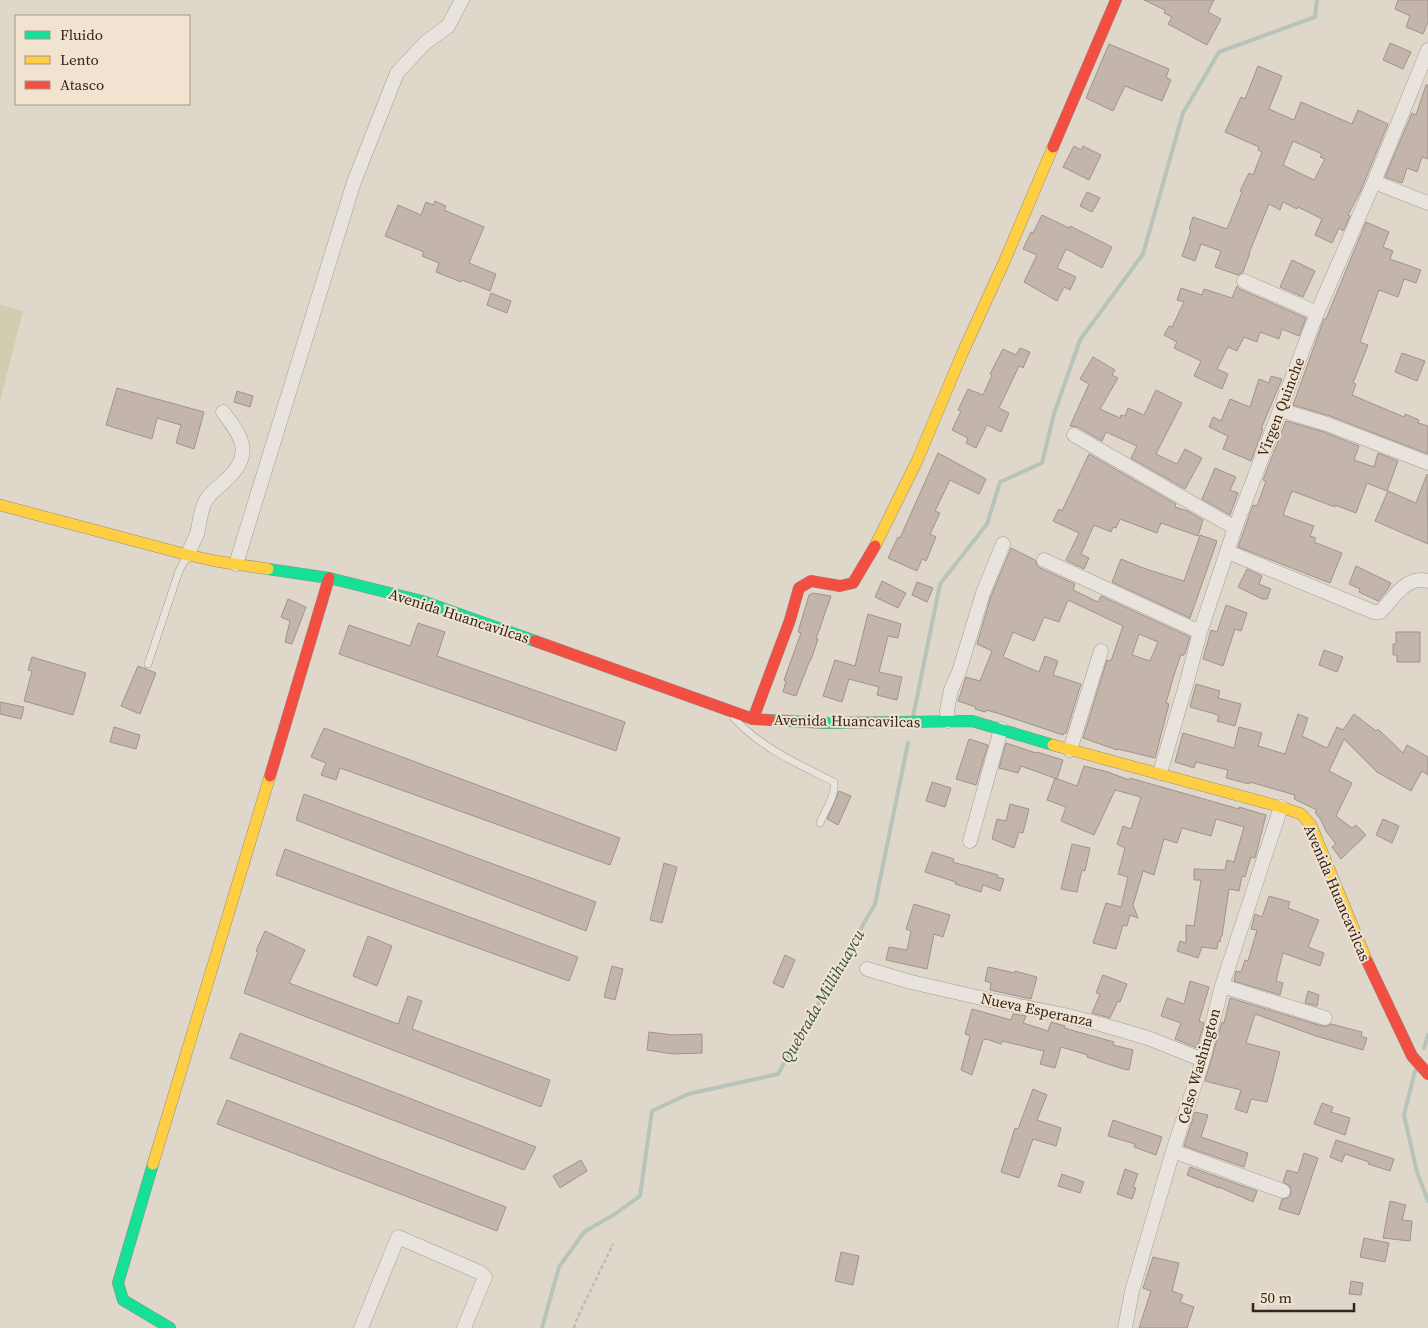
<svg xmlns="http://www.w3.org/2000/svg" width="1428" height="1328" viewBox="0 0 1428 1328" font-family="'Source Serif 4',serif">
	<rect width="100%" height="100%" fill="#e0d7cb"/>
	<path fill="#d2cdae" d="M0,305l23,6 -23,90z"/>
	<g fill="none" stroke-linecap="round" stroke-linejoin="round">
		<path stroke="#b6c4b9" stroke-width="4" d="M913,717l27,-133 47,-60 13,-42 42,-19 12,-49 26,-74 63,-86 40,-141 36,-61 96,-35 2,-17
			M1424,1048l4,-13
			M1415,1071l-11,44 13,57 11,29
			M542,1328l17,-61 25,-35 31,-18 25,-18 12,-85 36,-17 90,-20 97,-170 33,-161"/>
	</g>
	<path fill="#c3b5ac" stroke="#a0938b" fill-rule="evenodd" d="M1144,0h70l-6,12 13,7 -14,26 -39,-21 4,-7 -8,-4 1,-3z
		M1398,0h30v22l-5,12 -17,-7 4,-11 -15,-7z
		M1390,43l21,9 -8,17 -20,-9z
		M1109,44l60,25 -3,8 5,3 -9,21 -37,-15 -12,25 -27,-13z
		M1258,66l24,10 -13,33 25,11 7,-18 51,22 6,-14 30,14 -28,68 -12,23 2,1 -7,15 -4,-3 -7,15 -17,-8 7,-16 -24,-12 -1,2 -14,-7 -3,8 -11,-6 -20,49h1l-7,19 -5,3 -23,-8 6,-16 -20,-7 -6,17 -13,-5 9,-26 -2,-1 4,-12 34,12 15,-37 -2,-1 9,-18 4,2 9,-23 -4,-2 1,-3 -34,-15 16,-35 4,2zM1293,141l29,13 -2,3 5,2 -11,21 -31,-15z
		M1426,85h2v74l-6,-2 -5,15 -10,-4 -5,15 -17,-6 27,-64 4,2z
		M1074,146l7,4 2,-4 18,9 -12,25 -26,-13z
		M1087,192l13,6 -8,14 -12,-6z
		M435,201l11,5 -2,4 40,17 -15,36 27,11 -6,17 -28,-11 -1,2 -25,-10 3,-9 -17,-7 2,-4 -39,-16 13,-31 23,10 5,-13 7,3z
		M1042,215l27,13 1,-2 42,21 -10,21 -36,-19 -9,19 19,9 -6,13 -6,-3 -7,14 -33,-19 13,-27 -14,-6 8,-17 2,1z
		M1366,222l23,10 -6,15 10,4 -3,8 31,11 -5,13 -12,-4 -6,18 -19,-7 -19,52 8,3 -15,38 3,1 -4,11 52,22 1,-3 14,6 -1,3 10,3v28l-98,-38 -37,-11 31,-86h2z
		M1292,260l23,11 -12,26 -23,-10z
		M1237,286l3,3 66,29 -7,18 -17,-7 -3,10 -19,-7 -3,10 -13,-5 -7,14 -9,-4 -11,22 11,5 -6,15 -28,-13 7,-15 -27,-13 3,-6 -13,-7 5,-9 3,1 12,-25 -7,-2 4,-12 21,7 2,-6 28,9z
		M491,293l20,8 -4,12 -20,-8z
		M1020,348l10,4 -7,16 -4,-2 -20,42 10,5 -8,19 -14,-7 -11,23 -10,-5 2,-5 -16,-8 9,-19 -3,-1 10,-21 15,6 9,-20 -2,-1 13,-25 13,6z
		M1402,353l23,8 -8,20 -22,-9z
		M1093,357l22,13 -3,5 6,3 -18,31 20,9 1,-3 4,1 3,-8 16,7 12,-25 26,13 -26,51 21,10 8,-15 17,9 -17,31 -54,-31 6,-12 -31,-14 -4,9 -24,-14 -8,-1 19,-42 -9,-5z
		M1271,376l11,3 -21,50h2l-12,32 -28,-12 5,-13 -19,-9 4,-10 8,4 9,-22 20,8 9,-28 10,4z
		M117,388l87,24 -10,37 -18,-6 5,-18 -24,-7 -5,21 -46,-14z
		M237,391l16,5 -3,11 -16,-5z
		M1286,421l38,11 35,14 -5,14 20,7 4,-14 20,8 -11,30 -20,-8 -11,30 -21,-8v2l-43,-16 -9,24 31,11 -4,10 6,2 -2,4 28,11 -12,30 -92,-36 15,-42 4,1 9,-25 -3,-1z
		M938,453l48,26 -7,15 -29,-14 -15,31 5,2 -10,21 6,3 -10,24 -4,-2 -5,12 -29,-13 10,-21 2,1z
		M1089,454l87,50 -1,3 13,4 15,9 -5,16 -37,-13 -4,10 -37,-14 -4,9 -3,-1 -2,5 -17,-7 -13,29 8,4 -5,11 -18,-9 13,-27 -26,-12 6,-12 3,2z
		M1215,468l21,9 -6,13 8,3 -8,22 -28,-16z
		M1427,474l1,70 -53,-23 13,-30 28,12z
		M1200,535l17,6 -27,77 -78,-36 9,-23 25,10 38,12z
		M1011,548l24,12 2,5 3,3 35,16 -2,6 25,12 3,-6 89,41 -5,16 -2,3 -2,-2 -7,21 -8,28 3,1 -14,54 -37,-9 -1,1 -34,-12 24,-78 4,1 12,-35 -55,-26 -9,22 -15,-5 -10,24 -21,-9 -10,25 36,15 6,-16 13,5 -5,14 28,9 -15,49h-2l-1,2 -66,-22 -11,-3 -1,2 -10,-3 1,-2 -18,-6 8,-24 14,4 12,-30 -15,-7 14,-48zM1139,634l19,8 -8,19 -18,-6z
		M1356,566l35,17 -3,6 -10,12 -19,-9 1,-3 -11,-5z
		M1247,569l15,7 -3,8 12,5 -4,10h-5l-24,-12z
		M882,581l24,12 -8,15 -23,-11z
		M917,582l16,6 -6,14 -15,-7z
		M813,593l18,3 -15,43h2l-7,21h-1l-14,36 -13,-4 3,-11 -2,-1 17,-47 -3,-1 11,-37z
		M288,599l18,8 -14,37 -7,-2 5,-21 -9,-4z
		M1226,605l21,8 -6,18 -6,-2 -12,37 -20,-7 8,-29 6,2z
		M868,614l33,10 -3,14 -10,-2 -9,36 23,5 -5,23 -20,-5 2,-8 -30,-8 -7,23 -19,-6 12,-36 20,6z
		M418,623l27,9 -8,24 188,66 -9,29 -277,-97 10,-29 61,21z
		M1396,632h24v30h-23v-7h-4v-11h3z
		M1324,650l19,7 -6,15 -18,-7z
		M32,657l54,16 -13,42 -49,-14 8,-30 -4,-1z
		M138,666l18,7 -16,41 -19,-8z
		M1196,684l24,7 -2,7 23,6 -6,22 -18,-5 2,-5 -4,-2 -25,-7z
		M0,702l24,5 -3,12 -21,-5z
		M1298,714l10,4 -6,18 25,12 10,-21 6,3 11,-16 22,17 2,-2 25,24 4,-8 21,12v18l-6,-4 -11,20 -34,-19 -33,-33 -15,32 23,12 -16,33 16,12 4,-3 10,10 -25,24 -9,-12 4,-3 -10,-13 -5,-11 -6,-8 2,-2 -23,-11 1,-4 -45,-13 -1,2 -23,-6 2,-8 -32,-8 -2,6 -19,-6 8,-29 51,15 5,-21 23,6 -4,13 27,8z
		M114,727l26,8 -4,14 -26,-7z
		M324,728l296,110 -10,27 -270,-97 -4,12 -15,-5 5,-12 -15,-6z
		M969,739l19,6 -12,40 -20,-6z
		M1006,743l30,10 1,-1 26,8 -6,19 -36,-13 -3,7 -19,-5z
		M1084,766l24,6 21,8 1,-2 109,31v-2l27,8 -11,43 -4,-1 -6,20 -3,-1 -3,15 -10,-2 -7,47h-1l-1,6 -2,-1 -1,8 -15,-2 -4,11 -21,-7 3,-10 6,2v-18l8,1 7,-46h-7v-11l31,1 2,-10 7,2 10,-35 -28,-8 -5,17 -29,-8 -5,15 -13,-4 -10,36 -11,-4 -10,34 5,13 -8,-3 -3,11 -4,-1 -7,24 -23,-6 13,-40 15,4 7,-30 -10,-3 7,-26 -8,-4 6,-18 8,3 10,-32 -26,-7 -21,45 -33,-14 5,-14 -19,-7 8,-22 22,8z
		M932,782l19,6 -6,19 -19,-6z
		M839,791l12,5 -13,29 -11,-6z
		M304,794l292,108 -10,29 -290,-111z
		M1010,804l19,5 -6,24 -4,-1 -5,16 -22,-9 5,-20 9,2z
		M1383,819l16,7 -7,17 -16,-8z
		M1072,844l18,4 -5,23 -3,-1 -5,22 -16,-3z
		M285,849l293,108 -9,24 -293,-106z
		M932,852l22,7 -1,3 45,13 -1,2 7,2 -4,12 -17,-6 -2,7 -26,-8 1,-2 -31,-10z
		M664,863l13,4 -15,56 -12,-3z
		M1269,896l21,6 -2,6 31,12 -11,27 16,6 -4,13 -37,-13 -7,28 7,2 -3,12 -46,-14 2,-10 5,1 4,-12 3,1 9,-31 -6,-1 4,-15 7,3z
		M914,904l36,11 -7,22 -9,-3 -7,35 -41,-9 3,-13 18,3 4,-19 -5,-2z
		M265,931l40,19 -16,33 109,41 10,-28 14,5 -10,28 138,51 -9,27 -297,-114 14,-41 -2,-1z
		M368,936l24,10 -15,40 -24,-10z
		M785,955l10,5 -12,28 -10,-5z
		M612,966l11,3 -8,31 -11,-3z
		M988,967l27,6v-2l22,6 -6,22 -41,-9 1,-7 -6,-2z
		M1103,975l24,9 -7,18 -2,-1 -8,17 -18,-5 8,-19 -4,-1z
		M1190,981l19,6 -10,34 5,2 -7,25 -22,-9 6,-16 -20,-7 6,-18 17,6z
		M1308,991l11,4 -2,11 -12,-3z
		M1230,998l92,28h5l4,-2 31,8 -1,4 6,2 -4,12 -47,-14 -61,-22 -9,29 34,9 -13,50 -16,-3 -4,14 -12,-4 6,-19 -36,-9 17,-59 2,1z
		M972,1009l39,11 2,-6 13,2 -3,7 25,8 3,-9 14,4 -1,2 50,14 -1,3 20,5 -4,20 -6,-1 -36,-12 1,-2 -27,-8 -6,21 -15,-4 4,-13 -42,-10 -1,3 -15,-5 -3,1 -11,35 -11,-5 9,-34 -5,-2z
		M649,1032l24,3 29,-1v19l-29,1 -26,-4z
		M240,1033l296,114 -12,23 -294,-112z
		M1033,1089l14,6 -10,25 24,8 -5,18 -23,-7 -14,39 -18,-6 14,-44 3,1z
		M227,1100l279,107 -9,24 -280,-107z
		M1322,1103l11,4 -2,5 19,6 -5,17 -31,-11z
		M1195,1112l13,3 -7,22 47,16 -4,14 -60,-21z
		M1113,1120l49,17 -6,18 -22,-8 1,-3 -27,-8z
		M1336,1140l58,19 -4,12 -22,-7 1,-2 -24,-8 -3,8 -12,-5z
		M1304,1153l14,5 -19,57 -20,-6 3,-10 6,-1 3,-4 -1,-8 -7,-4 4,-12 11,3z
		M581,1160l6,11 -27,17 -7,-12z
		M1190,1167l67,24 -4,11 -34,-15v1l-32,-13z
		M1125,1169l13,5 -5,13 3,1 -4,11 -15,-5z
		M1062,1174l22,8 -4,11 -22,-7z
		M1390,1201l16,4 -4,15 10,1 -2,20 -27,-3z
		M1364,1238l25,5 -4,19 -25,-5z
		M841,1252l18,4 -6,29 -18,-4z
		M1153,1257l26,6 -7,28 11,4 -3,7 14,5 -7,21h-48l12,-37 -8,-3z
		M1351,1281l12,2 -2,12 -12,-1z"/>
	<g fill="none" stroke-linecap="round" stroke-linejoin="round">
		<defs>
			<path id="lane" d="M148,664l31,-93 8,-15
				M734,718c27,30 64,46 100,64 2,14 -9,28 -14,41"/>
			<path id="street" d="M1374,182l54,21
				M1244,281l73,32
				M1280,410l47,14 101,39
				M1074,435l161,93
				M1228,552l146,60h6c14,-14 26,-37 48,-31
				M188,555c2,-7 6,-14 9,-21 3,-11 3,-24 9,-34 4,-7 13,-13 19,-19 29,-26 18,-43 -2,-69
				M1044,560l156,72
				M236,564l118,-382 43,-109 28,-30 23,-17 14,-26
				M948,721l-1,-11 4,-20 8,-18 24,-79 20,-49
				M1070,750l31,-99
				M1160,773l26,-88 14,-53 35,-104 82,-215 57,-131 54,-132
				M970,841l31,-112
				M867,969l44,13 79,18 74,15 36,9 48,14 55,22
				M1222,986l103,32
				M1173,1151l110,40
				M361,1328l37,-91 83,36 4,4 -21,51
				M1125,1328l7,-37 41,-140 30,-91 19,-74 59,-179"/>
			<path id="fast" d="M268,569l61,9 93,23 113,40
				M770,720l56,3 146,-2 81,24
				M153,1164l-35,119 5,17 47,28"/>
			<path id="slow" d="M0,505l188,50 27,6 53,8
				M875,546l42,-85 45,-107 43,-94 48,-113
				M1053,745l228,62 20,7 10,11 56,136
				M153,1164l117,-388"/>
			<path id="jam" d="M1053,147l63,-147
				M535,641l218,78 17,1
				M753,719l37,-99 9,-32 12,-7 29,5 13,-3 22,-37
				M270,776l59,-198
				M1367,961l45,95 16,18"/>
		</defs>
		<use href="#lane" stroke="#a59c94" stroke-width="8"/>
		<use href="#street" stroke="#a59c94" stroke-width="15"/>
		<use href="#fast" stroke="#958c84" stroke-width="12"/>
		<use href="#slow" stroke="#958c84" stroke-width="12"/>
		<use href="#jam" stroke="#958c84" stroke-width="12"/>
		<path stroke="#c1bab3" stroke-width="2.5" stroke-dasharray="4 2.5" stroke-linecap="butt" d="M574,1328l2,-7 37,-77"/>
		<use href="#lane" stroke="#e8e3dc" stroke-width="7"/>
		<use href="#street" stroke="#e8e3dc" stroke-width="14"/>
		<use href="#fast" stroke="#16e098" stroke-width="11"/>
		<use href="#slow" stroke="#ffcf43" stroke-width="11"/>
		<use href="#jam" stroke="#f24e42" stroke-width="11"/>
	</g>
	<g text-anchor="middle" stroke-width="4" stroke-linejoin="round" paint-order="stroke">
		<g font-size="15" fill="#32251e" stroke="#f1e3d0">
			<text transform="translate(1281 407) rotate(-69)" y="5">Virgen Quinche</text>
			<text transform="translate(459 616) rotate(18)" y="5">Avenida Huancavilcas</text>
			<text transform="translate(847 721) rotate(1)" y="5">Avenida Huancavilcas</text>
			<text transform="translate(1337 893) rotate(67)" y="5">Avenida Huancavilcas</text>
			<text transform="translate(1037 1010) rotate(12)" y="5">Nueva Esperanza</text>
			<text transform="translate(1199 1066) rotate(-74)" y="5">Celso Washington</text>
		</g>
		<g font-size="16" font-style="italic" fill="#2e5149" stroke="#f1e3d0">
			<text transform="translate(822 996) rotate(-60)" y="6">Quebrada Millihuaycu</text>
		</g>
	</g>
	<rect x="15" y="15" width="175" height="90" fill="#f1e3d0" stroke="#a59789"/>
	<rect x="25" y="31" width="25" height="8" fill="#16e098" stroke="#a59789"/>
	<text x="60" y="40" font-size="15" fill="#32251e">Fluido</text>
	<rect x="25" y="56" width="25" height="8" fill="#ffcf43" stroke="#a59789"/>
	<text x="60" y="65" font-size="15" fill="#32251e">Lento</text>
	<rect x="25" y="81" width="25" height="8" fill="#f24e42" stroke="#a59789"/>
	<text x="60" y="90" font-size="15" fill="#32251e">Atasco</text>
	<path d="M1253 1303v8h101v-8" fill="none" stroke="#32251e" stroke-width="2.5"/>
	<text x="1260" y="1303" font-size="15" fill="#32251e" stroke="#f1e3d0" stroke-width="4" paint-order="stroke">50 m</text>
</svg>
